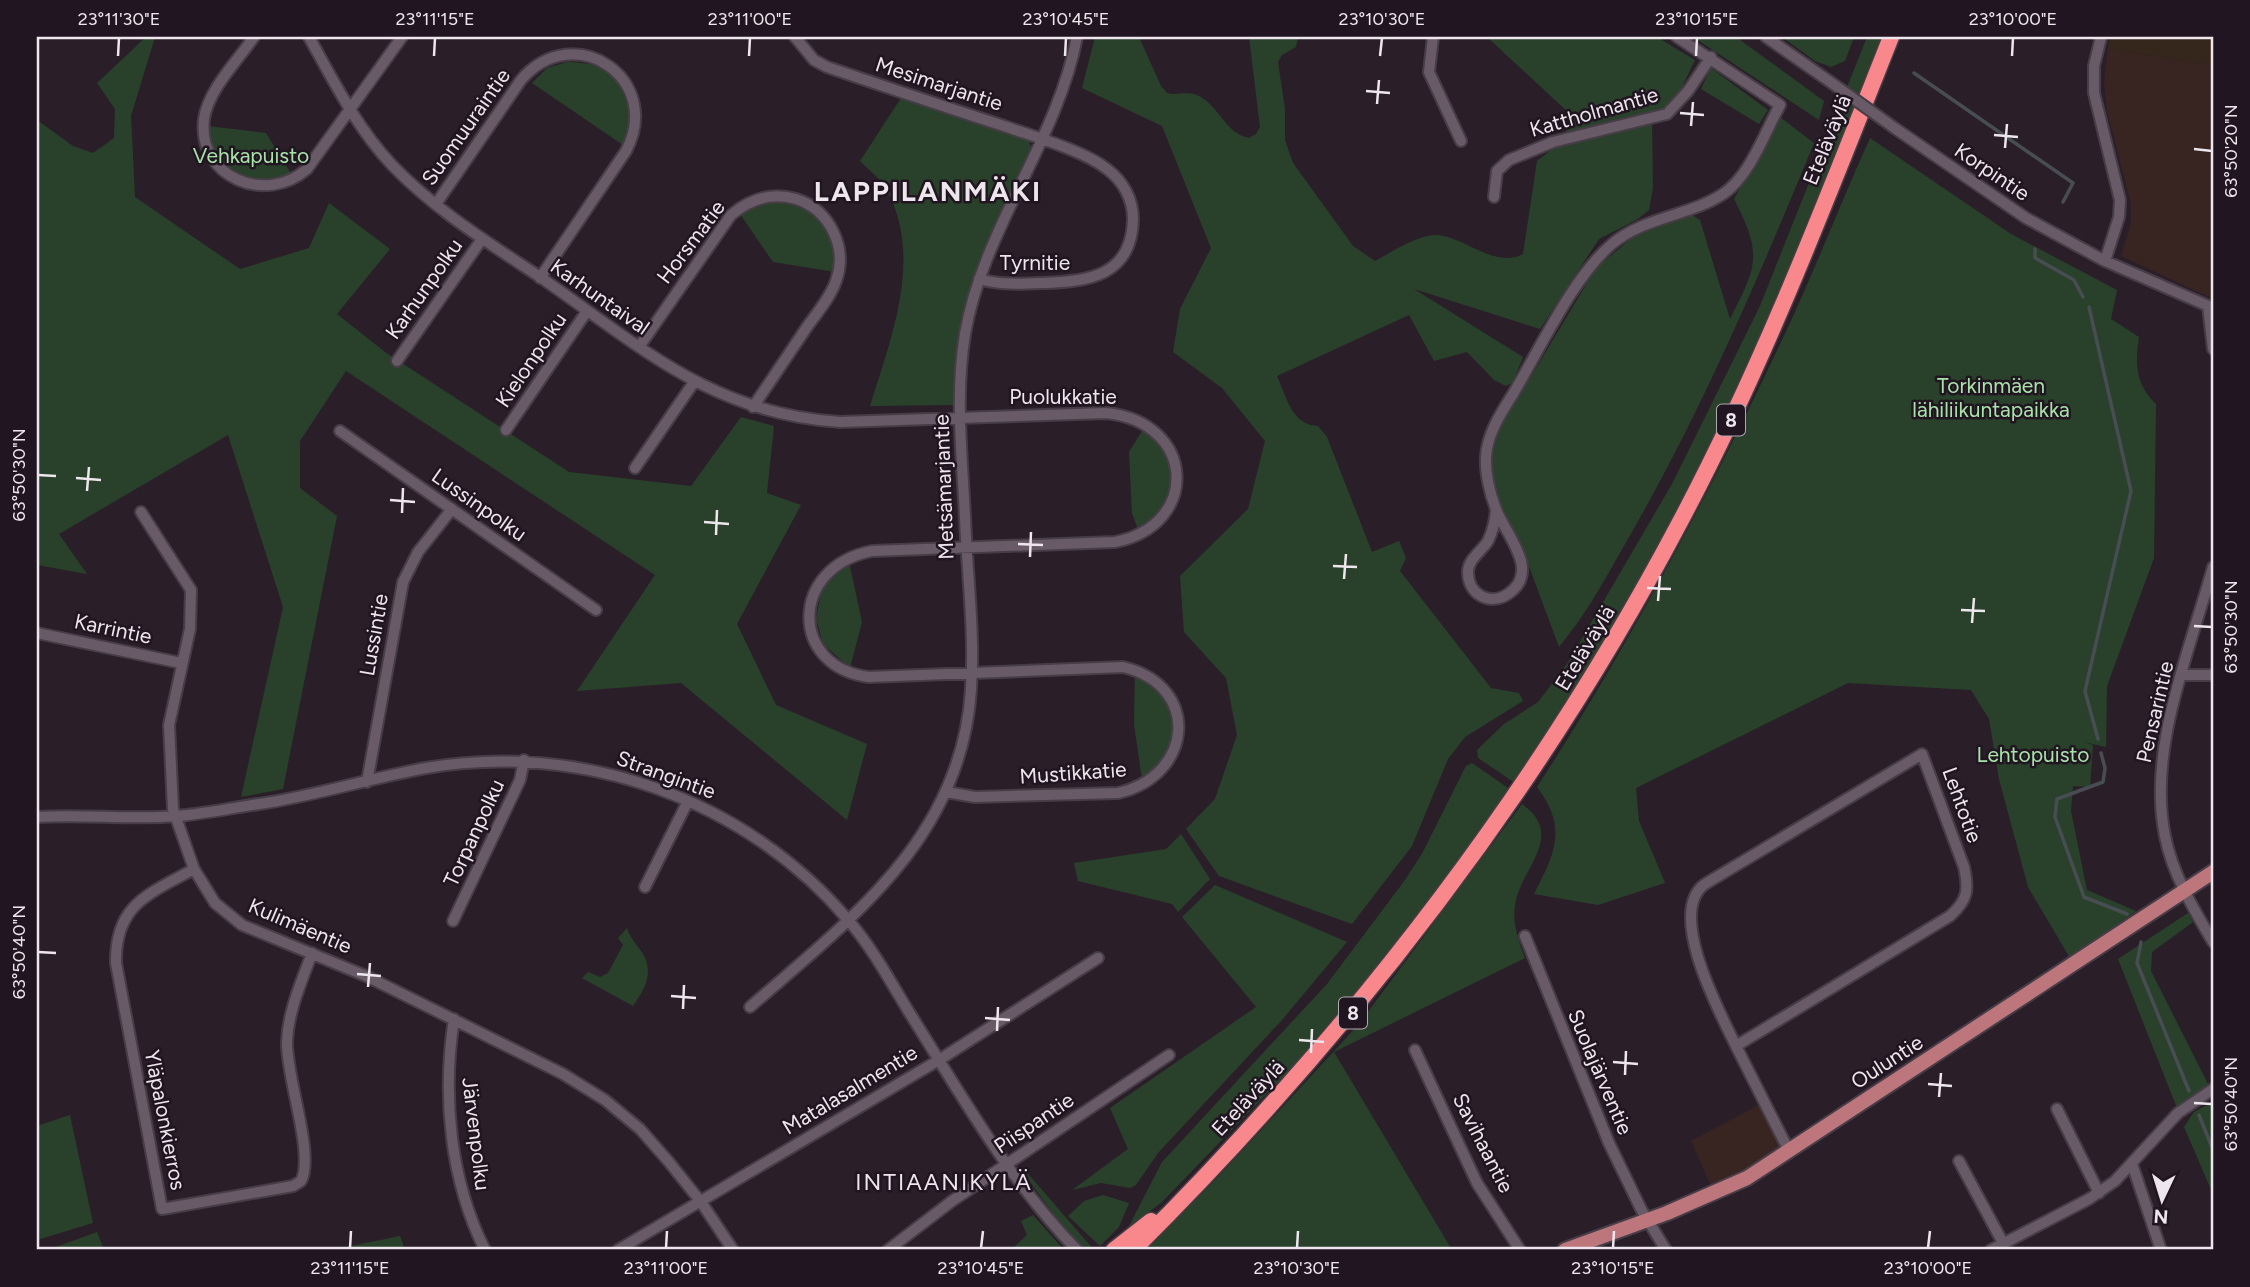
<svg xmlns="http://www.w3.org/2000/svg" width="2250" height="1287" viewBox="0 0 2250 1287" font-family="Figtree,sans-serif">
	<rect width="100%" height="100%" fill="#2a1f29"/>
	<path fill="#382522" d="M2108,48l105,17v234l-92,-43 10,-32v-20l-24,-93 -3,-29z
		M1759,1105l22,44 -42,25 -28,12 -20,-45z"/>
	<path fill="#35271b" d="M2110,37h103v28l-105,-17z"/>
	<path fill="#29412a" d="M146,37h9l-24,79 4,81 105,72 69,-21 20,-45 61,46 -53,65 48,38 184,120 122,14 50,-69 33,9 -7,67 34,12 -64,119 39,81 91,39 -20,76 -166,-137 -104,8 78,-116 -309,-204 -46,70v47l37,28 -54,273 -42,8 42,-190 -55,-172 -169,99 28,40 -50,-9v-445l36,26 20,7 21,-15 1,-29 -18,-26z
		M1095,37h44l22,49 6,7c11,3 22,-3 32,3 21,11 26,37 50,42l7,-4 4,-7 -11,-90h49l-2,10 -14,8 -4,7 7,47v31l8,23 60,83 22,15c17,-9 40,-25 60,-26 25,-1 61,35 88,19l14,-93 28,-22 4,-26 -82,-76h170l38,23 -20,42 -23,21 1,65 -4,22 -11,9 -39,20 -59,90 -126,-40 109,68 -10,25 -7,4 -12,-6 -27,-28 -33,9 -25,-46 -132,61c10,22 15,49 41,50l9,11 45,115 27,-11 7,17 -6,13 91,117 28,5 4,8 -58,36 -17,22 -36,87 -60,78 -133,-48 -33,-47 29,-30 22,-64 -11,-57 -42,-46 -4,-56 68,-67 17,-68 -43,-53 -49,-36 7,-43 31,-61 -49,-122 -80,-38z
		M1693,37h43l88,64 -5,19z
		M1782,37h72l-9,24 -14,6 -16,-6z
		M1867,37h15c-73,184 -145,370 -241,543 -39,69 -82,136 -126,203l-37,-25 -1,-8 27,-26 34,-22 29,-38 105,-180 88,-178z
		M567,62c57,1 73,32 56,83l-91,-62 15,-15z
		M1711,68l57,42 -9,14 -58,-35z
		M901,98l128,42 2,8 -57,132 -14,49 -6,76 -84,1c21,-68 54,-150 16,-217 -6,-11 -18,-20 -26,-28z
		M1780,117l34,26c-54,131 -110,263 -181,387 -23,40 -44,81 -74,117l-32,-86 -28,-54 -8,-41 1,-17 9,-28 19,-26 76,-127 39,-33 54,-22 11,7 30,99c27,-53 33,-64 4,-120z
		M208,126l58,7 26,42c-39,18 -80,-6 -84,-49z
		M1870,138l141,96 106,56 -6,29 28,18c-4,26 -4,47 17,67l-2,154 -47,128 -1,61 -22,-5 9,3 -3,42 -17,-1 -2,25 16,79 49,21 -66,47 -42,-71 -29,-108 -10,-60 -18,-29 -123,-7 -212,105 3,33 26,62 -67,22 -64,-11c21,-41 34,-66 3,-107 96,-148 178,-304 253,-464 28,-61 52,-123 80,-185z
		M773,201c46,4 61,27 62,71l-62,-10 -33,-48 15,-10z
		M1144,428c6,6 16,12 20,20 20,33 -1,62 -25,84l-7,-19 -3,-61z
		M849,562l13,60 -12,46 -27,-24 -7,-26 6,-30z
		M1135,672c7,5 17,10 23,16 29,30 14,72 -16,92l-8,-56z
		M1472,763l39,27 -83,115 -117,143 -149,154 -34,26 34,-66 165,-178 78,-104 18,-28 43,-86z
		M1522,804c43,31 2,61 -6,96 -5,21 2,39 9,58l-191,94 118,198h-306l72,-73 141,-153z
		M1181,834l29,45 -32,33 -6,-8 -94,-23 -4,-18 92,-14z
		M1215,885l132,57 -65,78 -124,133 -22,32 -6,3 -29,-5 -29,7 56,-41 -18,-41 146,-101 -74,-90z
		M2188,913l5,9 -41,30 -1,19 58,115 -32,22 -59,-149z
		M627,928c4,13 13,19 18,30 8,18 -2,34 -12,48l-51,-28 6,-6 12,5 8,-4 15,-28 -5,-7z
		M2213,1102v92l-29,-67 10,-15z
		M70,1115l23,108 -56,17v-114z
		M1023,1168l71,82h-9l-21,-22 -43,-58z
		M1103,1195l26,8 -10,24 -19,19 -32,-30 16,-15z
		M1033,1215l31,35h-53l16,-15 -6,-14z
		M97,1232l7,18h-58l7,-2z
		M400,1236l5,14h-74z"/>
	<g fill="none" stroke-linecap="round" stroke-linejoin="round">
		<path stroke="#474d52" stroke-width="3.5" d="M1914,73l159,110 -10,19
			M2035,249v9l39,22 9,17
			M2089,307l42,184 -46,200 13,48
			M2101,753l4,15 -2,14 -46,17 -2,18 29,80 43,17
			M2141,942l-4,21 52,128
			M2199,1115l14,35"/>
		<defs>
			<path id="minor" d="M254,37c-16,23 -46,53 -50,82 -7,59 62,86 103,50l95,-132
				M309,37c25,45 48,91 83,128 43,45 97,78 148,112 100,69 172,137 300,145l266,-9c90,9 95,112 9,129l-243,9c-83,16 -83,116 -3,126l254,-10c79,19 70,109 -5,126l-143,4 -29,-5
				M795,37l19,23 13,7c59,20 118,40 177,59 28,10 81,25 103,43 16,12 26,30 26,50 -1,57 -45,63 -91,64 -22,1 -42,2 -63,-4
				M1433,37l-4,35 32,69
				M1766,37l63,44
				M2101,37l-7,29v27l26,107 -1,17 -14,44
				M1896,129l130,89 79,43 108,47
				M1494,197l3,-26 12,-11 44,-18 114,-28 21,-23 23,-34
				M436,204l85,-124c53,-62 143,-1 105,71l-86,127
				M2208,306l5,43
				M639,347l92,-132c19,-16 41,-23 65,-16 34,11 52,49 40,82 -6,17 -19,32 -29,46 -18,27 -36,53 -54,80
				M397,361l85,-122
				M506,430l81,-119
				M340,431l256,179
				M635,468l59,-86
				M1496,510c-1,11 -3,21 -8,31 -6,10 -20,18 -20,31 0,23 22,34 40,22 34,-23 -3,-60 -12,-85 -6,-15 -11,-36 -10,-52 1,-23 15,-44 27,-63 27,-45 60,-117 99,-150 32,-27 77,-28 111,-50 27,-18 42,-62 57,-89l-103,-68
				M141,512l50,78 -1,39 -21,96 4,84 21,60 21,34 27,22 124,51 197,98 42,26 35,29 29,33 32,40 32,48
				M2213,567c-23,83 -66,183 -48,269 7,37 29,74 48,106
				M37,633l144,30
				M2183,675h30
				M367,782l36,-200 15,-30 34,-43
				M37,817c46,-3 94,3 140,-1 27,-2 54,-8 82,-12 56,-8 111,-26 167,-36 157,-27 321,32 423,153 24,28 41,60 60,91 51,81 101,170 168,238
				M194,869c-45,25 -79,35 -78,94l46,246 131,-23 8,-5c14,-26 -15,-104 -14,-139 1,-31 15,-61 25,-89
				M645,887l43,-86
				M453,921l67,-141 4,-20
				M1525,936l84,207 33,68 24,39
				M750,1007c102,-89 212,-170 221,-318 4,-56 -4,-115 -6,-172 -3,-61 -10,-123 0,-183 18,-105 92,-193 112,-297
				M454,1019c-12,77 -4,161 31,231
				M1736,1046l214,-130c18,-16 19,-26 14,-49l-42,-113 -217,130c-39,28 14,127 31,162l53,105
				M1415,1050l62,133 43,67
				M2057,1109l42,84
				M1959,1161l44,82
				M2132,1164l29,86
				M618,1250l321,-190 159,-102
				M888,1250l64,-49 217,-146
				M1991,1250l98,-51 26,-18 63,-68 35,-24"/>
			<path id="major" d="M1565,1250l102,-37 80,-35 466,-306"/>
			<path id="highway" d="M1114,1250l37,-29
				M1133,1250c217,-216 404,-457 547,-728 83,-156 146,-321 211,-485"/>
		</defs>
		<use href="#minor" stroke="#473d47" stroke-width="14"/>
		<use href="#major" stroke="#473d47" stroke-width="18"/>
		<use href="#highway" stroke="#473d47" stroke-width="19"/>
		<use href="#minor" stroke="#685b67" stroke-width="10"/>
		<use href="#major" stroke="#be767d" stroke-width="14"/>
		<use href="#highway" stroke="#f8888b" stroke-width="16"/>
		<defs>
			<path id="minor-bridge" d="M1829,81l67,48"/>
		</defs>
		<use href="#minor-bridge" stroke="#473d47" stroke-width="14" stroke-linecap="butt"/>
		<use href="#minor-bridge" stroke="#685b67" stroke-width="10"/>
	</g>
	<path fill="none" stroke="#ede6ed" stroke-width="2.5" d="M118,56l1,-18M434,56l1,-18M749,56l1,-18M1065,56l1,-18M1380,56l2,-18M1696,56l1,-18M2012,56l1,-18M1366,91l24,2M1377,104l2,-24M1680,113l24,2M1691,126l2,-24M1994,135l24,2M2005,148l2,-24M2194,149l18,2M38,475l18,1M76,478l25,2M87,491l2,-24M390,500l25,2M402,513l1,-25M704,522l25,2M716,535l1,-25M1018,544l25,1M1030,557l1,-25M1333,566l24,1M1344,579l2,-25M1647,588l24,1M1658,601l2,-25M1961,610l24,1M1972,623l2,-25M2194,626l18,1M38,952l18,1M357,974l24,2M368,987l2,-24M671,996l25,2M683,1009l1,-24M985,1018l25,2M997,1031l1,-24M1299,1040l25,2M1311,1053l1,-24M1613,1062l25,2M1625,1075l1,-24M1928,1084l24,2M1939,1097l2,-24M2194,1103l18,1M350,1248l1,-17M666,1248l1,-17M981,1248l2,-17M1297,1248l1,-17M1613,1248l1,-17M1928,1248l2,-17"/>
	<g text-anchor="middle" stroke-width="5" stroke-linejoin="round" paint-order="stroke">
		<g fill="#201520" stroke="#b0a7b0" stroke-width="2">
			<rect x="1717" y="404.5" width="28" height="31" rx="5"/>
			<rect x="1339" y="997.5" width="28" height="31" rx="5"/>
		</g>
		<g font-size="19" font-weight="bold" fill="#ede6ed">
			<text x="1731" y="427">8</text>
			<text x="1353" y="1020">8</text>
		</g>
		<g font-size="21" fill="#ede6ed" stroke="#201520">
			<text transform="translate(939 84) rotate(18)" y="7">Mesimarjantie</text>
			<text transform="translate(1594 112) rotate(-16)" y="7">Kattholmantie</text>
			<text transform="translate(466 127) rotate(-55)" y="7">Suomuuraintie</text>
			<text transform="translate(1827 140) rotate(-68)" y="7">Eteläväylä</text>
			<text transform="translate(1992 172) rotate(34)" y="7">Korpintie</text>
			<text transform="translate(691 242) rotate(-53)" y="7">Horsmatie</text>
			<text x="1035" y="270">Tyrnitie</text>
			<text transform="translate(424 289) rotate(-55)" y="7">Karhunpolku</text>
			<text transform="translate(600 297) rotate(35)" y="7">Karhuntaival</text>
			<text transform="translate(531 360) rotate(-56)" y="7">Kielonpolku</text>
			<text x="1063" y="404">Puolukkatie</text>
			<text transform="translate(944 487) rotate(-92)" y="7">Metsämarjantie</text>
			<text transform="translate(479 505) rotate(35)" y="7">Lussinpolku</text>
			<text transform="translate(113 629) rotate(12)" y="7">Karrintie</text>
			<text transform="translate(374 635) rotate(-80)" y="7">Lussintie</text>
			<text transform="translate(1585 648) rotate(-59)" y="7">Eteläväylä</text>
			<text transform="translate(2155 712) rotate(-77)" y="7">Pensarintie</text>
			<text transform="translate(1073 773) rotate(-4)" y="7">Mustikkatie</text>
			<text transform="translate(666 775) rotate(20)" y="7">Strangintie</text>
			<text transform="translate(1962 805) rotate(70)" y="7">Lehtotie</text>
			<text transform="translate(474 833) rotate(-65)" y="7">Torpanpolku</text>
			<text transform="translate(300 926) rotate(23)" y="7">Kulimäentie</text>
			<text transform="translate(1887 1062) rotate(-33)" y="7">Ouluntie</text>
			<text transform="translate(1600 1072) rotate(67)" y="7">Suolajärventie</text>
			<text transform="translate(850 1090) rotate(-31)" y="7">Matalasalmentie</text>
			<text transform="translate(1248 1098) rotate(-47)" y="7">Eteläväylä</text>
			<text transform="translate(165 1120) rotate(79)" y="7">Yläpalonkierros</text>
			<text transform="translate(1034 1123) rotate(-34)" y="7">Piispantie</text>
			<text transform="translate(476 1134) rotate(83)" y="7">Järvenpolku</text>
			<text transform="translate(1483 1143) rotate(63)" y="7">Savihaantie</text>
		</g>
		<g font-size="21" fill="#a8e3aa" stroke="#201520">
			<text x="251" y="163">Vehkapuisto</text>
			<text x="1991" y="393">Torkinmäen<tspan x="1991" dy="24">lähiliikuntapaikka</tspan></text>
			<text x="2033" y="762">Lehtopuisto</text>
		</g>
		<g font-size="23" letter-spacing="2" fill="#ede6ed" stroke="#201520">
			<text x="944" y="1190">INTIAANIKYLÄ</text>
		</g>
		<g font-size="28" font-weight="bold" letter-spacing="2" fill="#ede6ed" stroke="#201520">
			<text x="928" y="201">LAPPILANMÄKI</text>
		</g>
	</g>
	<rect width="2250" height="1287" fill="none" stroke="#201520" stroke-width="77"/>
	<g transform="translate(2162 1200) rotate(184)" stroke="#201520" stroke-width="5" paint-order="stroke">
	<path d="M0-5L12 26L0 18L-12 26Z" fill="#ede6ed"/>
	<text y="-10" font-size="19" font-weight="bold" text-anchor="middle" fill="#ede6ed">N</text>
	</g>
	<rect x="38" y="38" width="2174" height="1210" fill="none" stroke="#ede6ed" stroke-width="2.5"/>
	<g font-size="18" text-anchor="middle" fill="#ede6ed">
		<text x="119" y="25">23°11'30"E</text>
		<text x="435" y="25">23°11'15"E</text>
		<text x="750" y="25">23°11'00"E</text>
		<text x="1066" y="25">23°10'45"E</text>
		<text x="1382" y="25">23°10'30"E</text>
		<text x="1697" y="25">23°10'15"E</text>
		<text x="2013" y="25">23°10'00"E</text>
		<text transform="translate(2231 151) rotate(-90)" y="6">63°50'20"N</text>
		<text transform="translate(19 475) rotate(-90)" y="6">63°50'30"N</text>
		<text transform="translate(2231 627) rotate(-90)" y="6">63°50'30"N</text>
		<text transform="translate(19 952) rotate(-90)" y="6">63°50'40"N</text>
		<text transform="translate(2231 1104) rotate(-90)" y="6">63°50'40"N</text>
		<text x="350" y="1274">23°11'15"E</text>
		<text x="666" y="1274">23°11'00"E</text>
		<text x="981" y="1274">23°10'45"E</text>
		<text x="1297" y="1274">23°10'30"E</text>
		<text x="1613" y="1274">23°10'15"E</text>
		<text x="1928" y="1274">23°10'00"E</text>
	</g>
</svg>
